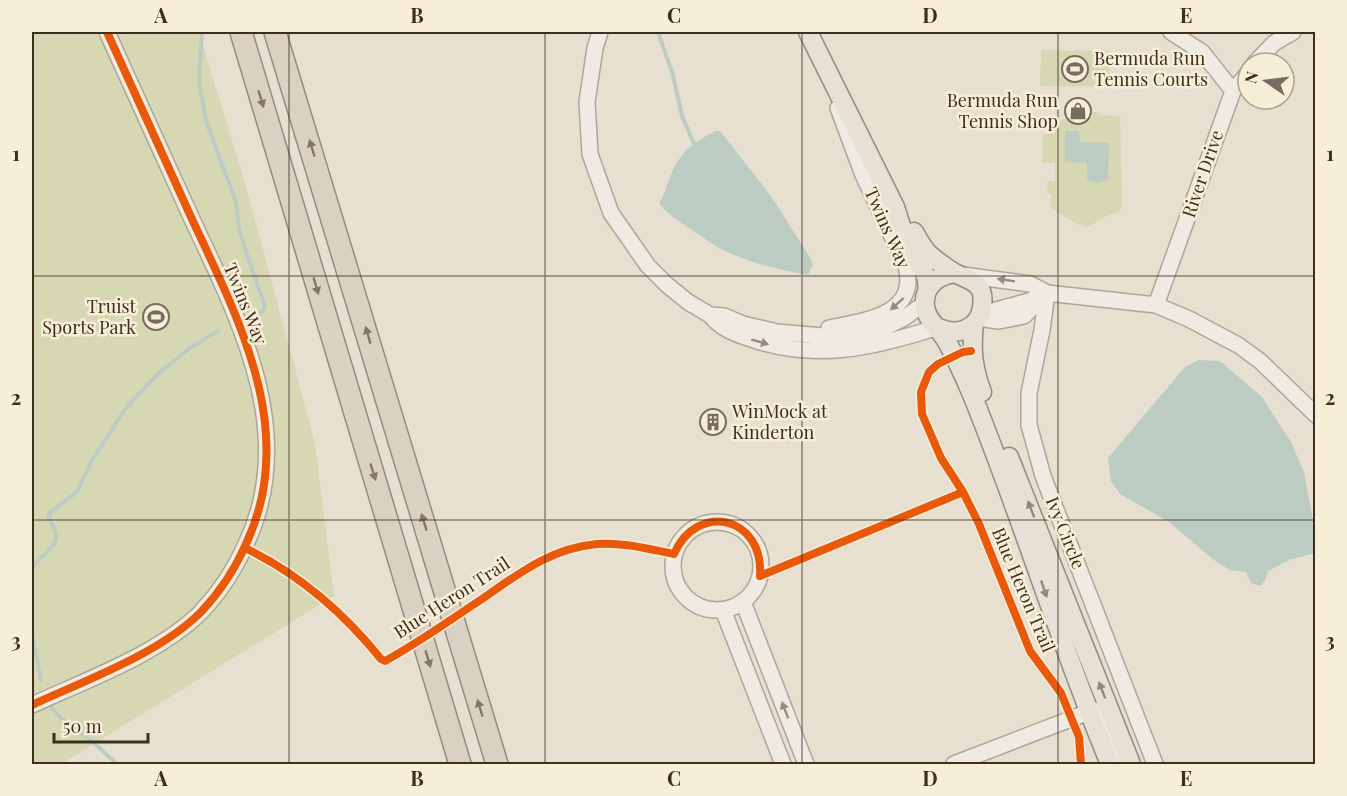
<svg xmlns="http://www.w3.org/2000/svg" width="1347" height="796" viewBox="0 0 1347 796" font-family="'Playfair Display',serif">
	<rect width="100%" height="100%" fill="#e7e0d1"/>
	<path fill="#d6d7b3" d="M32,32h167l48,158 68,253 19,153 -273,168h-29z
		M1041,50l69,1 -1,36 -69,-1z
		M1093,112h7l-1,3 21,1 2,91 -3,5 -13,4 -18,11c-7,0 -30,-14 -37,-19v-14h-4l1,-13h7v-18h-13l1,-29h7v-14l42,-2z"/>
	<path fill="#bcccc2" d="M715,131h5l51,65 40,63 2,6 -5,10c-29,-5 -58,-12 -85,-25 -11,-5 -21,-14 -31,-20 -12,-8 -25,-16 -33,-27l5,-9c12,-35 17,-45 51,-63z
		M1065,131h14l1,11 29,1 -1,37 -11,3 -10,-3v-17l-22,-1z
		M1199,360l21,1 42,36 29,45 13,30 11,59v22l-26,7 -21,11 -3,10 -5,5 -9,-3 -5,-11 -16,-2 -16,-10 -45,-38 -49,-28 -9,-13 -3,-23 77,-91z"/>
	<g fill="none" stroke-linecap="round" stroke-linejoin="round">
		<path stroke="#bcccc2" stroke-width="4" d="M202,32l-3,49 7,40 30,81 3,27 12,38 14,39 -2,5 -11,6
			M658,32l15,43 9,41 13,30
			M32,569c6,-13 25,-20 24,-34 -1,-9 -7,-10 -7,-22l28,-21 14,-30 34,-53 33,-35 32,-26 28,-17
			M32,633l9,48
			M52,708l10,11 23,16 32,29"/>
		<defs>
			<path id="minor" d="M600,32l-5,16 -8,54 3,52 21,59 37,53 18,18 22,18 22,13 14,1 19,8 34,8 57,5 33,-5 19,-5 18,-9 21,-15
				M1255,63l19,-20 19,-11
				M1233,91l15,-18
				M963,275l67,9 17,9 109,12 33,14 49,26 22,16 56,54
				M1047,293l-5,37 -13,63v32l14,51 112,288
				M1156,305l77,-214 -31,-39 -31,-20
				M710,315c10,13 23,18 38,23 67,24 125,10 190,-11
				M978,318l21,3 25,-5 23,-23
				M978,318l18,-8 33,-9 13,-5
				M829,328c35,-7 90,-13 77,-62l-43,-91 -25,-67
				M673 566a44 44 0 1 1 88 0a44 44 0 1 1-88 0Z
				M743,602l63,162
				M723,610l60,154
				M32,705c54,-25 127,-51 169,-93 19,-20 34,-43 45,-68 53,-112 -7,-224 -55,-327 -28,-62 -56,-123 -84,-185
				M954,764l140,-54 5,5 22,49"/>
			<path id="major" d="M808,32l87,175 10,31 21,38 2,12
				M914,232c5,8 9,17 16,23 7,6 15,12 23,17 16,9 33,9 29,35 -1,10 -7,18 -16,22 -9,4 -18,3 -27,-1
				M955,273c-17,2 -32,13 -30,33 1,14 14,22 21,34 10,18 19,38 27,57 49,121 87,247 137,367
				M974,324c-3,25 -1,45 8,68
				M1009,457l122,307"/>
			<path id="highway" d="M241,32l219,732
				M275,32l222,732"/>
		</defs>
		<use href="#minor" stroke="#ada599" stroke-width="18"/>
		<use href="#major" stroke="#928b80" stroke-width="21"/>
		<use href="#highway" stroke="#928b80" stroke-width="24"/>
		<use href="#minor" stroke="#efebe3" stroke-width="15"/>
		<use href="#major" stroke="#e6e1d4" stroke-width="18"/>
		<use href="#highway" stroke="#dad1c2" stroke-width="21"/>
		<defs>
			<path id="cycleway" d="M971,351l-8,1 -25,12 -9,8 -8,20 1,22 19,44 22,34 16,32 51,127 31,42 18,44 2,27
				M245,548c54,26 98,64 136,111l4,2c33,-18 65,-41 97,-62 36,-25 69,-51 115,-55 26,-2 51,5 77,10 23,-53 90,-38 86,22l203,-84
				M32,705c54,-25 127,-51 169,-93 19,-20 34,-43 45,-68 53,-112 -7,-224 -55,-327 -28,-62 -56,-123 -84,-185"/>
		</defs>
		<use href="#cycleway" stroke="#f7eed8" stroke-width="11"/>
		<use href="#cycleway" stroke="#e8590c" stroke-width="8"/>
	</g>
	<defs><path id="oneway-solid" d="M-6-.8H1V-3.2L6.5 0L1 3.2V.8H-6Z" transform="scale(1.5)"/></defs>
	<g fill="#847769">
		<use href="#oneway-solid" transform="translate(261 99) rotate(73)"/>
		<use href="#oneway-solid" transform="translate(312 148) rotate(-107)"/>
		<use href="#oneway-solid" transform="translate(316 286) rotate(74)"/>
		<use href="#oneway-solid" transform="translate(368 335) rotate(-106)"/>
		<use href="#oneway-solid" transform="translate(373 472) rotate(73)"/>
		<use href="#oneway-solid" transform="translate(424 522) rotate(-107)"/>
		<use href="#oneway-solid" transform="translate(428 659) rotate(73)"/>
		<use href="#oneway-solid" transform="translate(480 708) rotate(-107)"/>
	</g>
	<g fill="#968c82">
		<use href="#oneway-solid" transform="translate(1006 280) rotate(-171)"/>
		<use href="#oneway-solid" transform="translate(897 304) rotate(138)"/>
		<use href="#oneway-solid" transform="translate(760 342) rotate(16)"/>
		<use href="#oneway-solid" transform="translate(785 710) rotate(-111)"/>
	</g>
	<g fill="#92887a">
		<use href="#oneway-solid" transform="translate(1031 509) rotate(-111)"/>
		<use href="#oneway-solid" transform="translate(1044 589) rotate(71)"/>
		<use href="#oneway-solid" transform="translate(1102 690) rotate(-111)"/>
	</g>
	<path fill="none" stroke="#3d2e20" stroke-width="1.5" stroke-opacity="0.55" d="M289,32v732M545,32v732M802,32v732M1058,32v732M32,276h1284M32,520h1284"/>
	<defs>
		<symbol id="stadium-ring" viewBox="-11 -11 22 22"><circle r="9.5" fill="#f7eed8" stroke="#786c5e" stroke-width="1.5"/><path d="M0-5a6.5 5 0 1 0 0 10a6.5 5 0 1 0 0-10ZM-3.5-1.8h7v3.6h-7Z" fill="#786c5e"/></symbol>
		<symbol id="shop-ring" viewBox="-11 -11 22 22"><circle r="9.5" fill="#f7eed8" stroke="#786c5e" stroke-width="1.5"/><path d="M-5-2.5h2.3a2.7 3.5 0 0 1 5.4 0H5L5.5 6h-11ZM-1.5-2.5h3a1.5 2.3 0 0 0-3 0Z" fill="#786c5e"/></symbol>
		<symbol id="building-ring" viewBox="-11 -11 22 22"><circle r="9.5" fill="#f7eed8" stroke="#786c5e" stroke-width="1.5"/><path d="M-4-6H4V6H1V3H-1V6H-4ZM-2.5-4.3h1.7v1.8h-1.7ZM.8-4.3h1.7v1.8H.8ZM-2.5-1h1.7V.8h-1.7ZM.8-1h1.7V.8H.8Z" fill="#786c5e"/></symbol>
	</defs>
	<g fill-rule="evenodd">
		<use href="#stadium-ring" x="1060" y="54" width="30" height="30"/>
		<use href="#shop-ring" x="1063" y="96" width="30" height="30"/>
		<use href="#stadium-ring" x="141" y="302" width="30" height="30"/>
		<use href="#building-ring" x="698" y="407" width="30" height="30"/>
	</g>
	<g text-anchor="middle" stroke-width="5" stroke-linejoin="round" paint-order="stroke">
		<g font-size="18" fill="#3d2e20" stroke="#f7eed8" text-anchor="start">
			<text x="1094" y="65">Bermuda Run<tspan x="1094" dy="21">Tennis Courts</tspan></text>
			<text x="1058" y="107" text-anchor="end">Bermuda Run<tspan x="1058" dy="21">Tennis Shop</tspan></text>
			<text x="136" y="313" text-anchor="end">Truist<tspan x="136" dy="21">Sports Park</tspan></text>
			<text x="732" y="418">WinMock at<tspan x="732" dy="21">Kinderton</tspan></text>
		</g>
		<g font-size="18" fill="#3d2e20" stroke="#f7eed8">
			<text transform="translate(1203 174) rotate(-71)" y="6">River Drive</text>
			<text transform="translate(887 228) rotate(66)" y="6">Twins Way</text>
			<text transform="translate(245 304) rotate(68)" y="6">Twins Way</text>
			<text transform="translate(1065 533) rotate(68)" y="6">Ivy Circle</text>
			<text transform="translate(1023 590) rotate(67)" y="6">Blue Heron Trail</text>
			<text transform="translate(452 598) rotate(-33)" y="6">Blue Heron Trail</text>
		</g>
	</g>
	<rect width="1347" height="796" fill="none" stroke="#f7eed8" stroke-width="66"/>
	<g transform="translate(1266 81) rotate(284)"><circle r="28" fill="#f7eed8" stroke="#ada18e" stroke-width="1.5"/>
	<path d="M0-4.5L10 22L0 15L-10 22Z" fill="#786c5e"/>
	<text y="-9" font-size="16" font-weight="bold" text-anchor="middle" fill="#3d2e20">N</text>
	</g>
	<path d="M54 733v9h94v-9" fill="none" stroke="#3d2e20" stroke-width="3"/>
	<text x="63" y="733" font-size="18" fill="#3d2e20" stroke="#f7eed8" stroke-width="4.5" paint-order="stroke">50 m</text>
	<rect x="33" y="33" width="1281" height="730" fill="none" stroke="#3d2e20" stroke-width="2"/>
	<g font-size="20" text-anchor="middle" font-weight="bold" fill="#3d2e20">
		<text x="161" y="23">A</text>
		<text x="417" y="23">B</text>
		<text x="674" y="23">C</text>
		<text x="930" y="23">D</text>
		<text x="1186" y="23">E</text>
		<text x="16" y="161">1</text>
		<text x="1330" y="161">1</text>
		<text x="16" y="405">2</text>
		<text x="1330" y="405">2</text>
		<text x="16" y="648">3</text>
		<text x="1330" y="648">3</text>
		<text x="161" y="786">A</text>
		<text x="417" y="786">B</text>
		<text x="674" y="786">C</text>
		<text x="930" y="786">D</text>
		<text x="1186" y="786">E</text>
	</g>
</svg>
